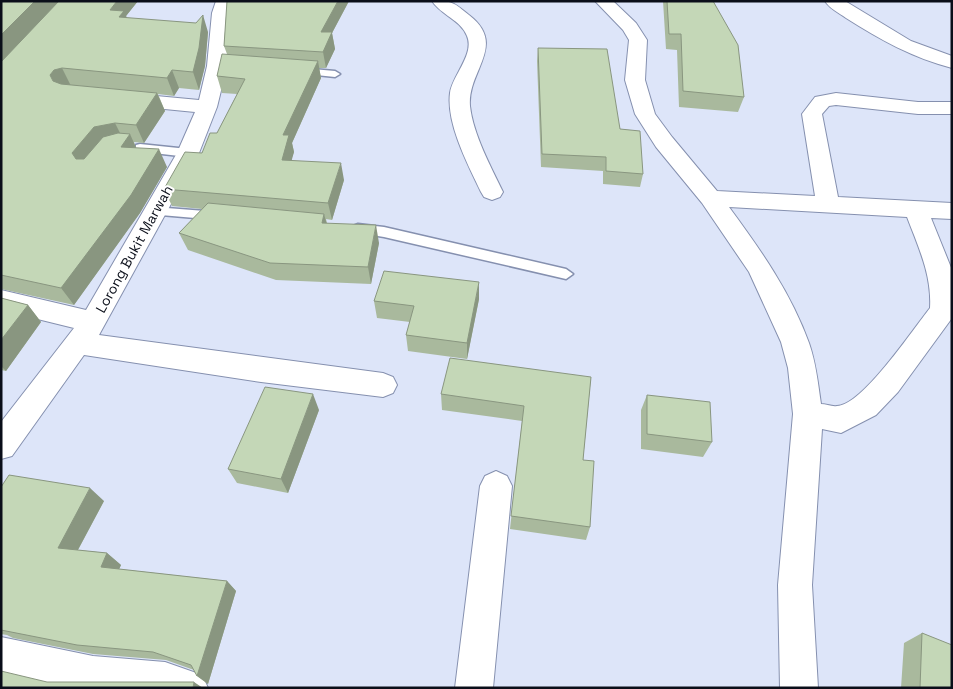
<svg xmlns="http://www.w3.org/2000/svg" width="953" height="689" viewBox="0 0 953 689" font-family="'Space Grotesk',sans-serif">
	<rect width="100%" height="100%" fill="#dde5f9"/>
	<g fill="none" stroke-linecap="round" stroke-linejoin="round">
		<defs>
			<path id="service" d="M301,68l34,3 5,3 -5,3 -38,-4 -1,-2z
				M140,144l48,5 6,4 -6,4 -52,-6v-6z
				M154,207l64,5 6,4 -6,4 -69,-6 -1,-3z
				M358,224l26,3 182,42 7,5 -7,5 -182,-42 -31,-5 -2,-3 2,-3z"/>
			<path id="minor" d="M216,1h18l-4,12 -3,53 -10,41 -18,46 -100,182 284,38 10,4 4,8 -4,8 -10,4 -122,-15 -177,-27 -72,101 -11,3v-37l73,-94 -73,-18v-20l85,20 91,-157 18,-41 -71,-7 -7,-2 -3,-4 3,-4 7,-2 75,7 8,-34 5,-53z
				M432,1c21,0 21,1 37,14 39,30 -2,56 1,91 3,28 21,61 33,86l-3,5 -8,3 -8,-3 -3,-5c-13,-27 -35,-69 -31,-99 2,-17 25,-39 17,-57 -6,-16 -26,-21 -35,-35z
				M595,1h18l23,22 11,17 -2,40 10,34 17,23 45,54 98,5 -13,-82 13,-17 21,-4 82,9h34v12h-34l-82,-9 -7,1 -7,8 16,83 114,6v16l-21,-1 21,52v48l-54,74 -22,23 -35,18 -19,-4 -10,156 6,103h-38l-2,-103 15,-171 -5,-46 -7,-26 -32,-70 -47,-69 -46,-56 -21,-33 -10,-34 4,-40 -6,-10zM729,207l178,10c11,29 25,58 23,91 -16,20 -68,98 -93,98 -5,1 -11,-2 -16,-2 -3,-21 -5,-41 -12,-61 -18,-50 -49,-94 -80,-136z
				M825,1h20l66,40 41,15v12c-39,-10 -73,-29 -106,-50 -7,-5 -17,-10 -21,-17z
				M496,471l11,5 5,10 -19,202h-38l25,-202 5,-10z
				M1,637l92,19 72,6 37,13 6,13h-142l-65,-15z"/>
		</defs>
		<use href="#service" stroke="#8590af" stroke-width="3"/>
		<use href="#minor" stroke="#8590af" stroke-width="2"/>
		<use href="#service" fill="#fff" fill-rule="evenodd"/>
		<use href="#minor" fill="#fff" fill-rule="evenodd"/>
	</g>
	<path fill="#a9b99d" d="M1,1h137l-12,15 1,2 81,14 -3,34 -6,24 -20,-2 -5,8 -16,-2 7,17 -21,32 -10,-1 2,6 31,19 -27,46 -66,92 -73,-16z
		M227,1h122l-17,32 3,16 -9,19h-7l2,10 -29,65 2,9 -3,8 53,20 -12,40 -6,-1 1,4 52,20 -8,41 -95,-4 -88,-30 -9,-17 23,-24 -30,-3 -8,-17 38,-36 15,-20 20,-39 -15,-1 -5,-17 10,-22 -3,-8z
		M663,1h50l31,96 -6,15 -59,-5 -2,-57 -11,-1z
		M538,48l82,81 23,45 -3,13 -37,-3v-13l-62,-4 -4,-106z
		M1,298l27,7 13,17 -35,49 -5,-1z
		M479,299l-12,60 -59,-8 -2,-16 4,-13 -33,-4 -3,-17z
		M591,377l-8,83 7,67 -4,13 -76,-11 12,-108 -80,-11 -1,-16z
		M647,395l65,47 -9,15 -62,-8v-39z
		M319,410l-31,83 -51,-10 -9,-14z
		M1,487l103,14 -26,49 29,3 14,12 -2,4 108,12 9,10 -28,93 -11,-8 -3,-6 -28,-10 -73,-6 -80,-16 -6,-3 -6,-1z
		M922,633l30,55h-51l3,-45z"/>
	<path fill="#899680" d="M35,1h25l-59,62v-28z
		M117,1h21l-12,15 5,12 -21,-18z
		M338,1h11l-17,32 3,16 -9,19 -3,-16 -2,-20z
		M203,15l5,17 -3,34 -6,24 -6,-18z
		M318,61l3,17 -29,65 2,9 -7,25 -5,-17 1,-25z
		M62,68l9,18 -11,7 -10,-18 4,-5z
		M172,70l7,18 -5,8 -7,-18z
		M157,93l8,18 -21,32 -8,-18z
		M115,123l9,18 -41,30 -11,-18 22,-26z
		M130,134l8,18 -17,-5z
		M159,149l8,18 -27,46 -66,92 -13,-17z
		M341,163l3,17 -12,40 -4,-17z
		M324,214l5,18 -7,-9z
		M376,225l3,18 -8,41 -3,-17z
		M479,282v17l-12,60v-16z
		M28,305l13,17 -35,49 -5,-5v-26z
		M313,394l6,16 -31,83 -7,-14z
		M90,488l14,13 -31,58 -15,-11z
		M107,553l14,12 -6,13 -14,-11z
		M227,581l9,10 -28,93 -11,-8z
		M194,682l9,6h-10z"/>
	<path fill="#c4d7b7" stroke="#899680" d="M1,1h34l-34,34z
		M59,1h58l-7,9 14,1 -5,6 77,6 7,-8 -4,33 -6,24 -21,-2 -5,8 -105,-10 -8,2 -4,5 3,6 8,3 96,9 -21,32 -21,-2 -21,4 -22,26 4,6h8l19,-22 15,-4 12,1 -9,13 38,2 -28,46 -70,93 -60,-13v-213z
		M227,1h111l-17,31h11l-9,20 -99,-6z
		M667,1h46l25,44 6,52 -61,-6 -2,-57h-12z
		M538,48l69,1 13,80 20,2 3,43 -37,-3v-14l-64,-3z
		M222,54l96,7 -35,74h6l-7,25 59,3 -13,40 -164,-14 21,-37 17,1 8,-20h7l28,-54 -28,-3z
		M208,203l116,11 -2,9 54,2 -8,42 -98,-4 -91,-30z
		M384,271l95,11 -12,61 -61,-8 8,-29 -40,-5z
		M1,298l27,7 -27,35z
		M450,358l141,19 -8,83 11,1 -4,66 -79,-11 13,-110 -83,-12z
		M265,387l48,7 -32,85 -53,-10z
		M647,395l63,7 2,40 -65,-8z
		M9,475l81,13 -32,60 49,5 -6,14 126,14 -30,95 -6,-11 -38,-13 -76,-7 -76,-15v-143z
		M922,633l30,12v43h-32z
		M1,671l46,11h147l-1,6h-192z"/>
	<g text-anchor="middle" stroke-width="4" stroke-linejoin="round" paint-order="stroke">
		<g font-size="14" fill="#0a0e19" stroke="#fff">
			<text transform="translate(134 249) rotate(-61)" y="5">Lorong Bukit Marwah</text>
		</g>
	</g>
	<rect width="953" height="689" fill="none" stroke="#0a0e19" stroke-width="5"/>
</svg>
